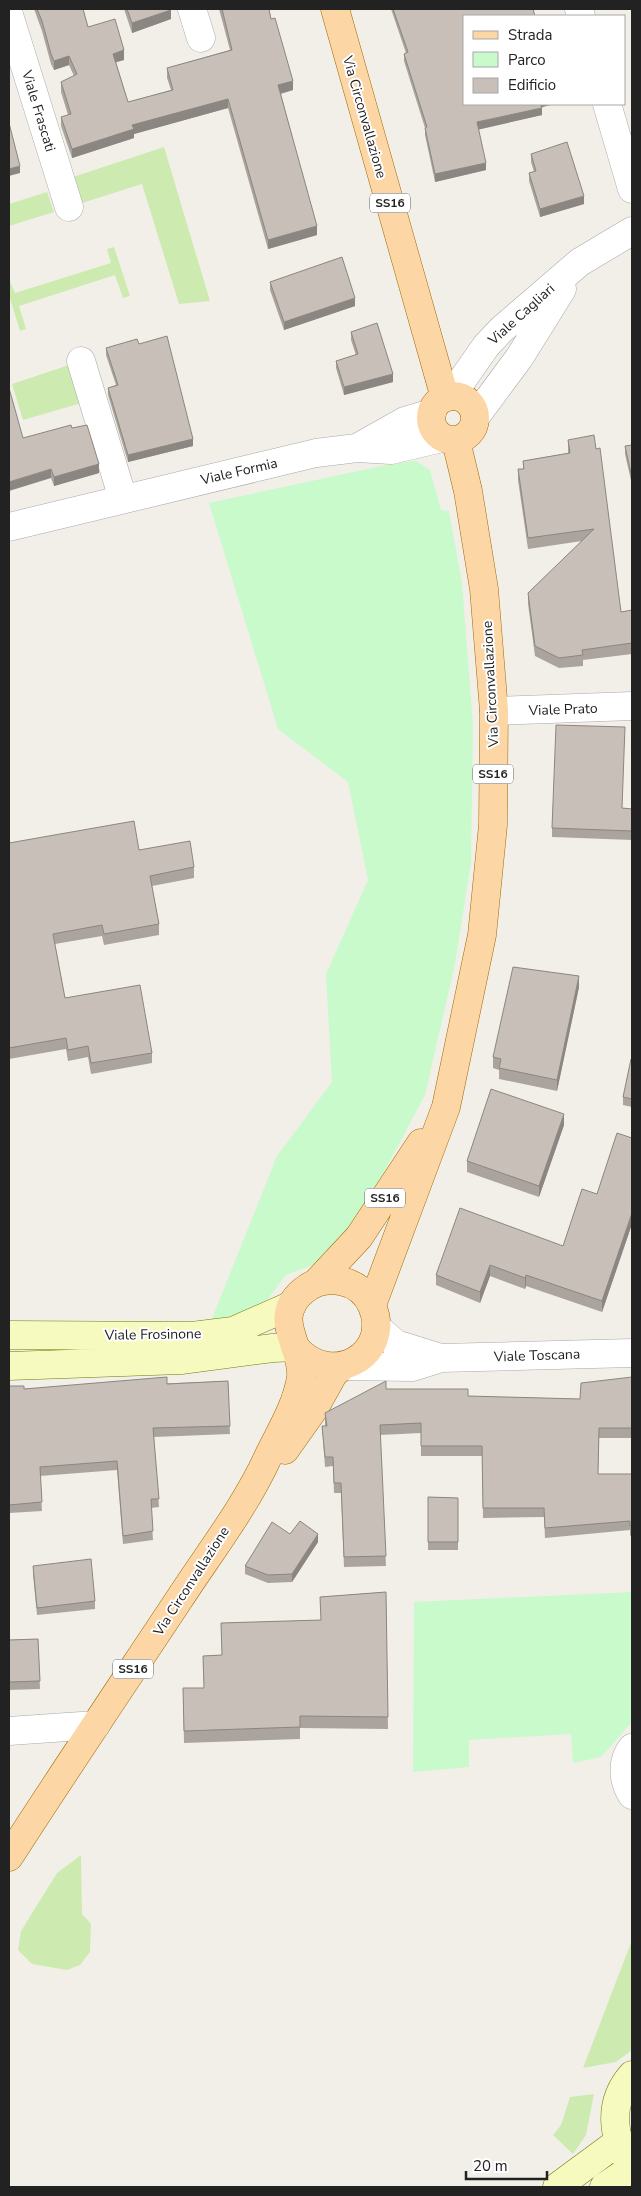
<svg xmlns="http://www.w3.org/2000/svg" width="641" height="2196" viewBox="0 0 641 2196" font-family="'Nunito Sans',sans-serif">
	<rect width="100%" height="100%" fill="#f2efe9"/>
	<path fill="#cdebb0" d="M164,147l46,154 -31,3 -37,-120 -63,20 -9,-26z
		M47,192l7,20 -45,14v-22z
		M114,247l16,49 -7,2 -8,-23 -96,31 7,23 -6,2 -11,-36v-16l6,14 96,-30 -4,-14z
		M72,364l13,38 -62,18 -11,-36z
		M81,1855l1,59 9,10 -1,28 -10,13 -13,5 -35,-6 -14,-14 3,-19 36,-58z
		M632,1940v110l-16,12 -33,6z
		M594,2094l-8,41 -13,19 -20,-19 8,-10 9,-28z"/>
	<path fill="#c8facc" d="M416,461l14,9 11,40 8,1 13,72 11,142 -2,137 -16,102 -30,131 -78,146 -21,19 -40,15 -22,29 -34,17h-19l66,-165 55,-74 -6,-108 42,-94 -20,-98 -70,-53 -69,-226 182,-39z
		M632,1592v130l-31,35 -28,6 -2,-29 -102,6v27l-56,5 1,-170z"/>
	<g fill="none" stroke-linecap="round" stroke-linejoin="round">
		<defs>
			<path id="street" d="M192,9l9,29
				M579,9l2,7
				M9,15l60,192
				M607,104l25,85
				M81,361l42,138
				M451,396l35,-50 15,-16 79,-68 52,-31
				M476,416l43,-58 43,-69
				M357,448l48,-27 27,-8
				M9,527l307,-74 41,-5 34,2 51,-12
				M494,711l138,-5
				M441,1358l191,-5
				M343,1366l70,1 28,-9 -45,-14 -20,-17
				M9,1731l87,-6
				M632,1748c-11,14 -9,33 0,47"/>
			<path id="secondary" d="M9,1335l183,1 41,-5 59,-26
				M9,1366l172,-6 92,-12 22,-1
				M632,2075c-24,27 -21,63 0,91
				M557,2187l61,-45
				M604,2187l28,-19"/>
			<path id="primary" d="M335,9l110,389
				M431 418a22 22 0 1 1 44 0a22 22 0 1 1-44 0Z
				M316,1283l43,-46 62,-94
				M372,1305l74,-198 36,-172 11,-110 1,-114 -10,-122 -16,-98 -12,-50
				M285,1450l29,-41 20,-36 9,-7
				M9,1857c56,-87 114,-173 171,-259 30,-46 65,-91 88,-141 12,-25 29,-52 33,-80 3,-30 -31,-58 2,-86 22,-19 58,-12 69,15 21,48 -41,84 -77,41"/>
		</defs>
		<use href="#street" stroke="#a9a9a9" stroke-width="29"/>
		<use href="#secondary" stroke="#707d05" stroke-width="29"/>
		<use href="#primary" stroke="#a06b00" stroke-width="29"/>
		<use href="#street" stroke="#fff" stroke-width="28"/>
		<use href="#secondary" stroke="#f7fabf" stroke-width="28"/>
		<use href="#primary" stroke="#fcd6a4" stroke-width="28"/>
	</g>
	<path fill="#aba49e" d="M34,9h49l5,18 36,33 -8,2 12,40 43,-12 -4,-12v-10l63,-18 -11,-41h50l2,10 22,71 -12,4 36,141 -49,14 -40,-141 -94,26v4l-62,20 -11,-32v-9l7,-2 -7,-23v-10l13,-6 -5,-11 -15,5 -3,-6 -9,-33z
		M124,9h47v10l-39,14z
		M391,9h142l-68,95h89l-13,3 1,8 -64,14 8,41 -51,12 -10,-47v-7l-21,-67v-7l2,-1z
		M531,154l53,50 -44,13 -11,-36v-8l5,-1 -3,-10z
		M270,282l85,24 -71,24 -14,-40z
		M351,332l42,50 -49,13 -8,-27v-7l20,-6 -5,-15z
		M139,344l54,102 -65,16 -20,-67v-7l8,-3 -10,-30v-7z
		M72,428l27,45 -45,13 -3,-8 -28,-40z
		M568,440l53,172 11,-2v44l-49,6v6l-24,2 -24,-12 -7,-52v-11l54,-52 -54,8 -10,-69v-11h5v-8l45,-8z
		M632,445v40l-7,-31v-8z
		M622,808l10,1v31l-80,-3v-9z
		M9,843l130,7 55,17v11l-42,8 7,38v11l-55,10 -2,-9 -47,8 10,54 87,55v10l-61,11 -3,-17 -20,4 -2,-12 -57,10z
		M579,987l-22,104 -58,-12v-9l-6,-2v-11z
		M632,1059v48l-9,-2v-8z
		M564,1125l-25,72 -72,-25v-11z
		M632,1138v86l-30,88 -76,-26 -1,3 -35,-13 -10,27 -44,-18v-10l127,-29z
		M632,1377v61h-33l-1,36h34v61l-2,1v-6l-85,8 -1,-21 -61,1 -1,-62h-61v-23l-41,2 6,131 -42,1 -3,-74h-7l-1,-27 -8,1 -3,-41h3v-13l61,-24 82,7 112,3z
		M228,1381l2,53 -76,3 5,70 -8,1 2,32 -30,4 -6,-74 -77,6 2,35 -33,2v-127l15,3z
		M428,1497l30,1v52h-30z
		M290,1534l28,8 -26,40 -24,1 -23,-9v-8z
		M33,1566l62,35v8l-58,6 -4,-41z
		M386,1592l2,137 -88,-1v11l-116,4 -1,-55h21l-1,-32 19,-1 -1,-32 100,-3 -1,-23z
		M38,1639l2,50 -31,1v-50z"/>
	<path fill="#8b8681" d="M171,10v9l-39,14v-10z
		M124,50v10l-11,3v-9z
		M69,56v9l-15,5v-9z
		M293,81v9l-15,4v-9z
		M228,99v9l-94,26v4l-62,20v-9l60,-24z
		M539,104h15l-15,4z
		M542,108v7l-65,15v-8z
		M486,163v7l-51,12v-8z
		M20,166v7l-11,3v-7z
		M584,196v8l-44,13v-8z
		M317,226v9l-49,14v-9z
		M355,298v8l-71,24v-8z
		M393,374v8l-49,13v-8z
		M193,439v7l-65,16v-7z
		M99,464v9l-45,13v-9z
		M51,469v9l-42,13v-9z
		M579,976v11l-22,104v-11z
		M564,1114v11l-25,72v-11z
		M632,1205v19l-30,88v-11z
		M490,1265v11l-10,27v-11z
		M526,1275v11l-1,3v-11z
		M318,1534v8l-26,40v-8z"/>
	<path fill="#c7bfb8" stroke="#8b8681" d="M37,9h46l5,18 27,-8 9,31 -11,4 15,48 45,-12 -6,-22 65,-18 -10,-41h47l2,10 4,-1 18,63 -15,4 39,141 -49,14 -40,-141 -96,26 2,4 -62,20 -11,-32 10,-3 -10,-32 16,-8 -8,-18 -15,5 -3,-7 -9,-33z
		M127,9h44v1l-39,13z
		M393,9h140l2,7h-70v88h75l2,4 -65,14 9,41 -51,11 -10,-46 2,-1 -23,-73 4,-2z
		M9,123l11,43 -11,3z
		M567,142l17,54 -44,13 -11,-36 7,-2 -5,-17z
		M342,257l13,41 -71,24 -14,-40z
		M377,323l16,51 -49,13 -8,-26 22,-7 -7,-22z
		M167,336l26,103 -65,16 -20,-67 10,-3 -12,-37 31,-9 2,5z
		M9,388l14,50 48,-13 1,3 15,-3 12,39 -45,13 -3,-8 -42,13z
		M594,435l2,14 4,-1 21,164 11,-2v33l-50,7 1,5 -24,3 -24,-12 -7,-53 66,-64 -66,9 -10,-69h6l-1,-8 47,-8 -2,-13z
		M632,445v33l-7,-32z
		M556,725l69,2 -3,81 10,1v22l-80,-3z
		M134,821l5,29 51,-9 4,26 -44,9 9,48 -55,10 -2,-9 -49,9 12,64 75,-13 12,68 -61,10 -3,-17 -20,4 -2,-12 -57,10v-205z
		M513,967l66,9 -22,104 -58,-12 2,-9 -8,-2z
		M631,1059h1v40l-9,-2z
		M491,1089l73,25 -25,72 -72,-25z
		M617,1133l15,5v75l-30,88 -76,-26 -1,3 -35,-13 -10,27 -44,-17 24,-67 103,38 19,-57 15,5z
		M167,1377v7l61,-3 2,45 -77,2 6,71h-8l2,32 -30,5 -6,-75 -77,6 2,35 -33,3v-119h15v3z
		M632,1377v51h-33l-1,46h34v52h-2v-5l-85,7 -1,-20h-61l-1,-62h-61v-23l-41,2 6,131 -42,1 -3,-74h-7l-1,-26h-8l-3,-31h5l-2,-13 61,-32v8h82v7l112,3 1,-16z
		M428,1497l30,1v44h-30z
		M300,1521l18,13 -26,40 -24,1 -23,-9 27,-44 18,12z
		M91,1559l4,42 -58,7 -4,-42z
		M386,1592l2,125 -88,-1v11l-116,4 -1,-43h21l-1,-32 19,-1 -1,-32 100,-3 -1,-23z
		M38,1639l2,42 -31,1v-42z"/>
	<g text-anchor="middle" stroke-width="4" stroke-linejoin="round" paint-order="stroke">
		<g fill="#fff" stroke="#646464" stroke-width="1">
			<rect x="370" y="193.5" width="40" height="19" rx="4"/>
			<rect x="473" y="764.5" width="40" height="19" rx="4"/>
			<rect x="365" y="1188.5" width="40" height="19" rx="4"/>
			<rect x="113" y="1659.5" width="40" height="19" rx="4"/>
		</g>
		<g font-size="12" font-weight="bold" fill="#222">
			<text x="390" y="207">SS16</text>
			<text x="493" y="778">SS16</text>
			<text x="385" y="1202">SS16</text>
			<text x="133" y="1673">SS16</text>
		</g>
		<g font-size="14" fill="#222" stroke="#fff">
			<text transform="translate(39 111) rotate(73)" y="5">Viale Frascati</text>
			<text transform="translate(365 117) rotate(74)" y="5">Via Circonvallazione</text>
			<text transform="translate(521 314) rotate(-42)" y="5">Viale Cagliari</text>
			<text transform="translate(239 471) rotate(-13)" y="5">Viale Formia</text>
			<text transform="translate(490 684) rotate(-93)" y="5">Via Circonvallazione</text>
			<text transform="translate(563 709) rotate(-2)" y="5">Viale Prato</text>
			<text transform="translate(153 1334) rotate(-1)" y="5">Viale Frosinone</text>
			<text transform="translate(537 1355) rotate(-2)" y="5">Viale Toscana</text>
			<text transform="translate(191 1581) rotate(-57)" y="5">Via Circonvallazione</text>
		</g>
	</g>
	<rect width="641" height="2196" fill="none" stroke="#222222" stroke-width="20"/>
	<rect x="463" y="15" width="162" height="90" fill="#ffffff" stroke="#a7a7a7"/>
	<rect x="473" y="31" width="25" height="8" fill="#fcd6a4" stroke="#a7a7a7"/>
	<text x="508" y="40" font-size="15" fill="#222222">Strada</text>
	<rect x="473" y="52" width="25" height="15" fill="#c8facc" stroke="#a7a7a7"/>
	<text x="508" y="65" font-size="15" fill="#222222">Parco</text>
	<rect x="473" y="78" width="25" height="15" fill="#c7bfb8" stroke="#a7a7a7"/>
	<text x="508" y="90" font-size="15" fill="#222222">Edificio</text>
	<path d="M466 2171v8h81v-8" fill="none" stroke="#222222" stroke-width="2.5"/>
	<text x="473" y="2171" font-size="15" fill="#222222" stroke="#ffffff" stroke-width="4" paint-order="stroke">20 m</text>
</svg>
